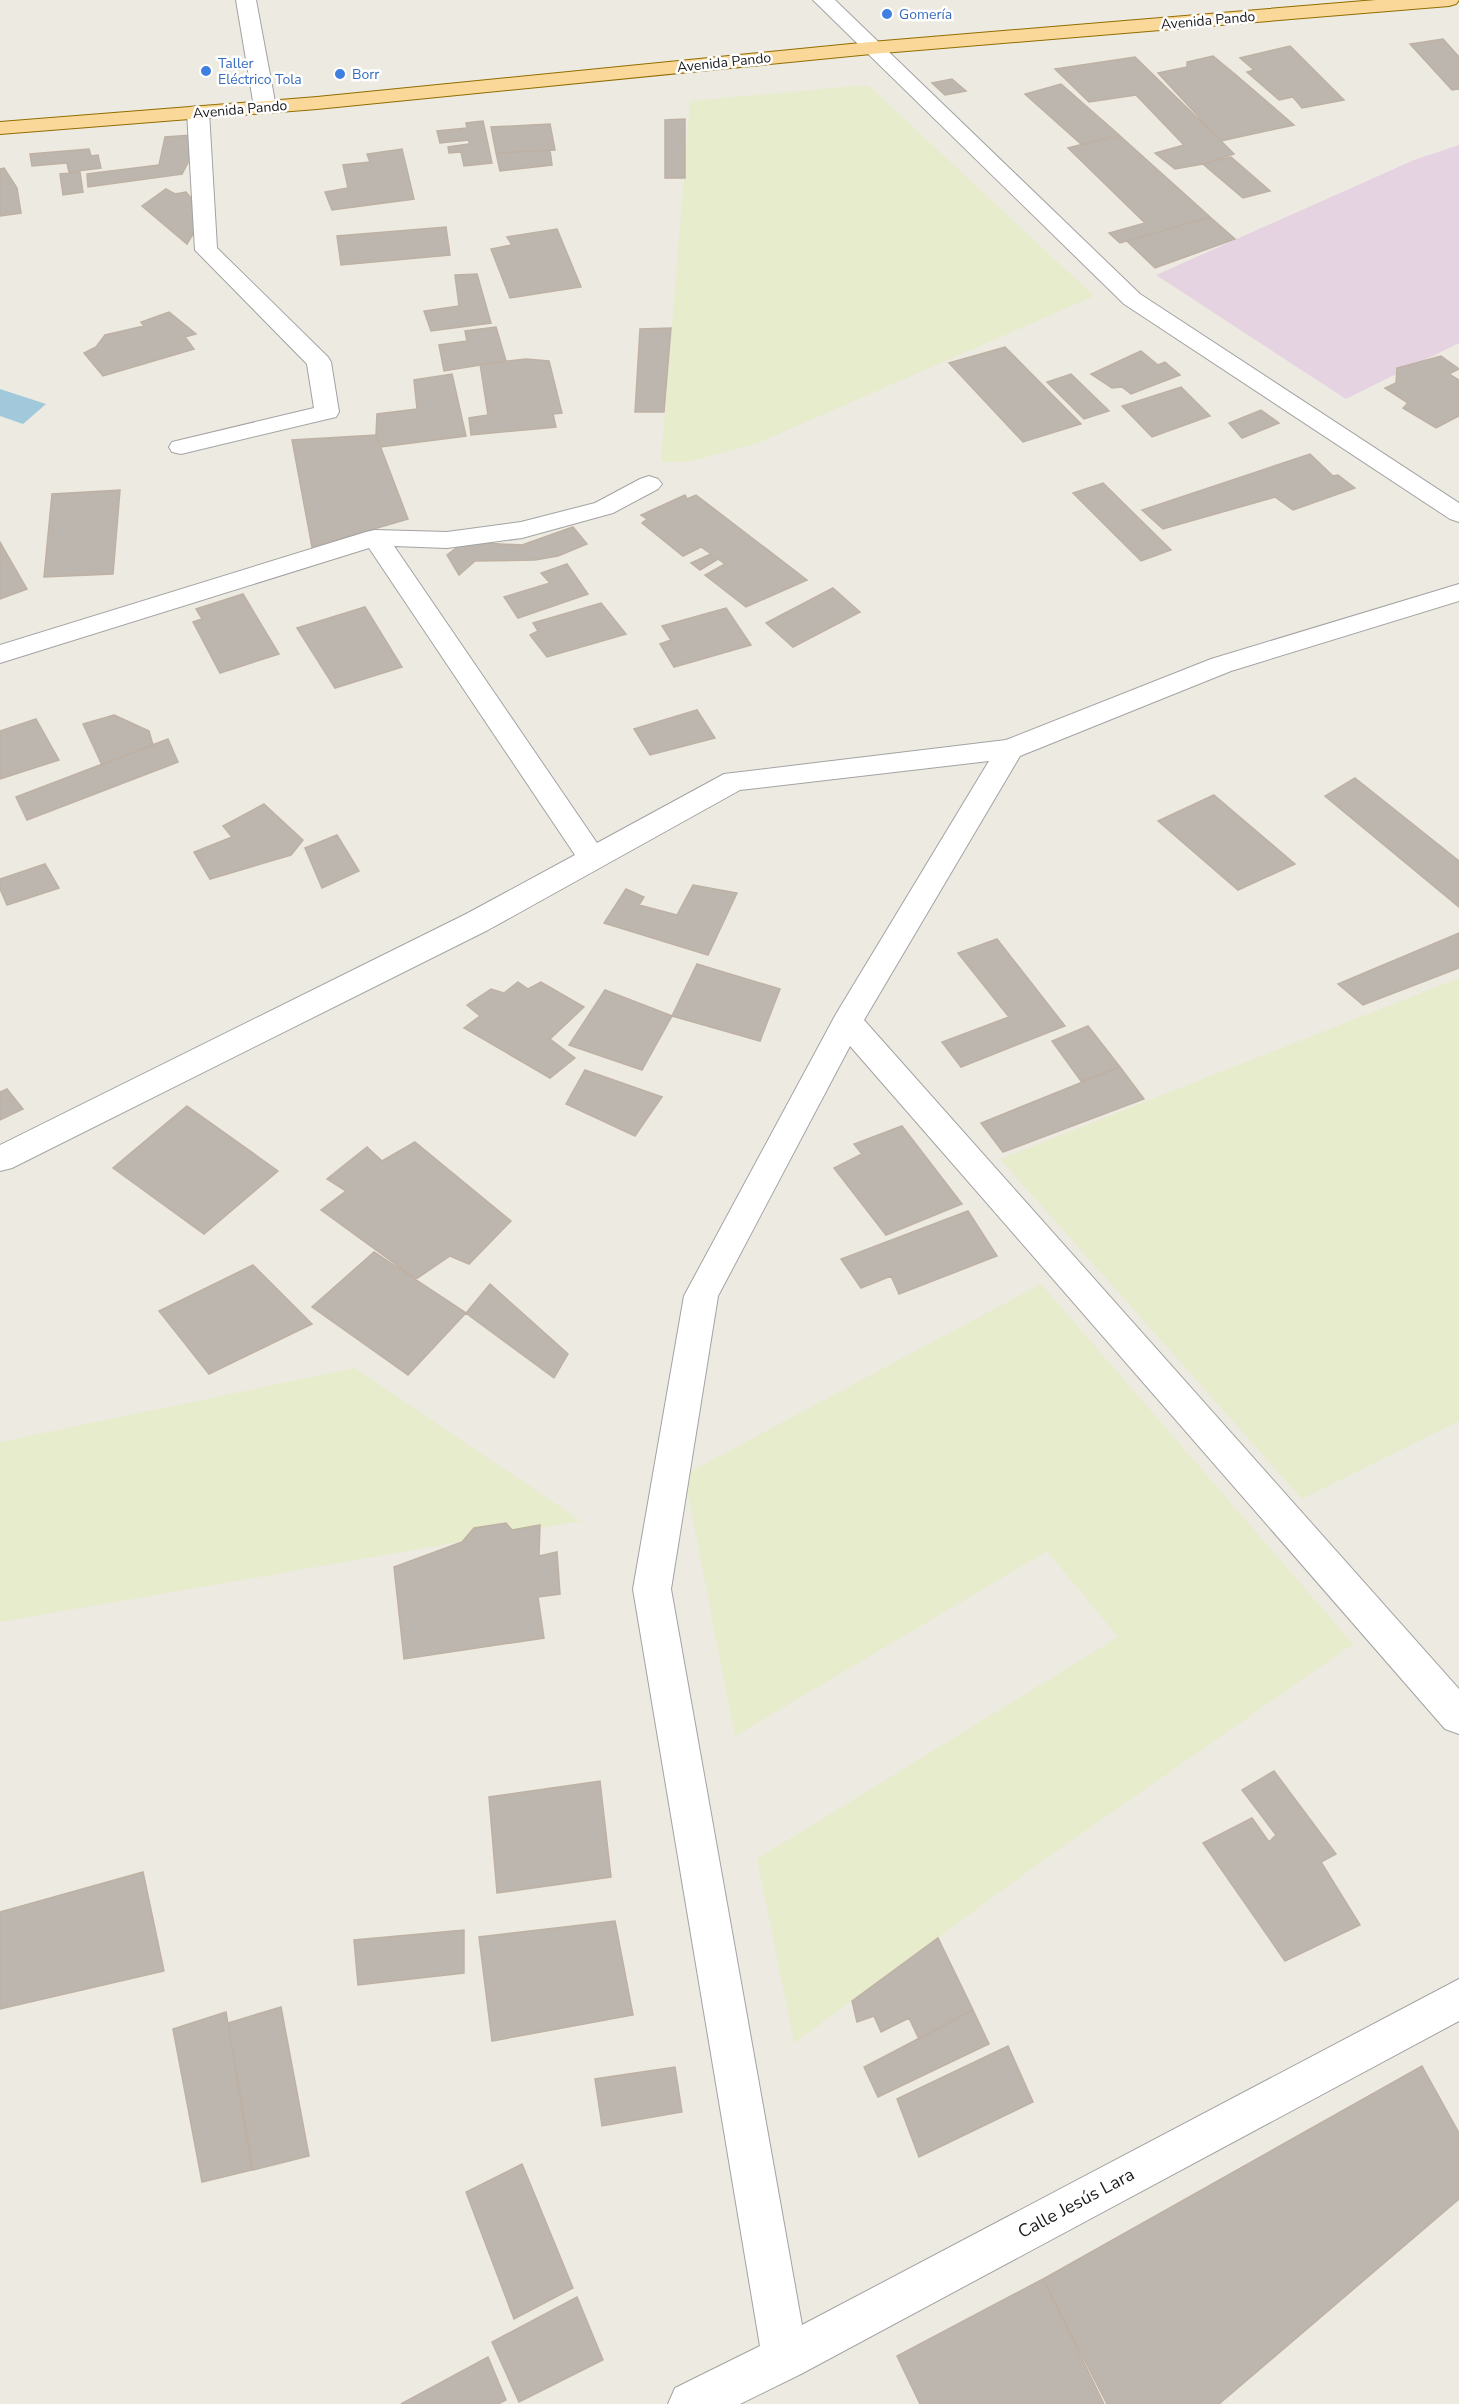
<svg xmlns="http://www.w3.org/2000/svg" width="1459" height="2404" viewBox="0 0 1459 2404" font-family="'Nunito Sans',sans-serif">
	<rect width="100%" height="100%" fill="#edeae1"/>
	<path fill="#e6d3e1" d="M1459,145v198l-113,56 -190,-124 258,-115z"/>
	<path fill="#e7eccc" d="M868,85l226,211 -336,147 -70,19h-27l29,-361z
		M1459,978v443l-157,78 -302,-340z
		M1041,1284l312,360 -308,215 -251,184 -37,-184 361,-222 -71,-86 -312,185 -51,-261z
		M355,1368l226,153 -581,101v-180z"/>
	<path fill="#a1c9db" d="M0,389l46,15 -23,20 -23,-8z"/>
	<path fill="#bdb6ae" stroke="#beb1a4" stroke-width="1.5" d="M1443,39l16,18v32l-7,1 -42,-46z
		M1290,46l54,54 -42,8 -9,-11 -14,3 -32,-28 7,-2 -14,-12z
		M1213,56l23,19 58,50 -73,16 -63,-68 29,-6v-5z
		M1135,57l86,84 13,13 -31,10 -28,5 -20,-16 29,-8 -48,-50 -47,7 -34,-33z
		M952,79l14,12 -21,4 -13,-12z
		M1061,84l58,51 -37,10 -57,-51z
		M685,119v59h-20v-58z
		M483,121l9,42 -28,3 -3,-14 -12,1 -1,-6 21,-3v-4l-29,3 -3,-12 30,-3 -1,-5z
		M550,124l5,26 -59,3 -5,-26z
		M192,135l2,16 -12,23 -94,13 -1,-13 72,-9 6,-28z
		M1119,135l91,82 -90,26 -11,-10 36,-10 -77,-75z
		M89,149l2,7 7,-1 3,13 -32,4 -2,-9 -35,3 -2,-12z
		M402,149l12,50 -82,11 -7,-18 23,-4 -5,-23 27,-3 -3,-8z
		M550,150l2,15 -52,6 -4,-18z
		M1231,157l39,34 -27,7 -40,-34z
		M4,168l13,20 4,25 -21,3v-47z
		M80,172l3,20 -20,3 -3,-21z
		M166,189l9,5 11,-2 16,19 -9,4 5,11 -11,18 -45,-38z
		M1210,217l25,22 -80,29 -28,-27z
		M446,227l4,28 -109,10 -4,-29z
		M557,229l24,58 -71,11 -19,-49 21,-4 -5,-8z
		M477,274l14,49 -60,8 -7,-20 35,-5 -4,-31z
		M169,312l27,22 -11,3 9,12 -91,27 -19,-23 12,-6 9,-12 39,-9 -3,-4z
		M496,327l10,34 -62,10 -5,-26 28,-4 -2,-10z
		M671,328l-7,84h-29l5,-83z
		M1005,347l76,77 -58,18 -74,-79z
		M1141,351l17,14 7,-3 15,13 -49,19 -9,-7 -10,1 -21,-14z
		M1441,356l18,13 -10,5 10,6v36l-23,12 -33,-20 5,-5 -23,-15 11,-5 1,-15z
		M526,359l23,2 13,52 -9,1 3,13 -85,8 -2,-17 19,-3 -8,-51z
		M452,374l14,62 -85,11 -5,-12 1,-21 40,-5 -3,-29z
		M1071,374l38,37 -25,8 -37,-37z
		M1181,387l29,29 -58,21 -30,-31z
		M1261,410l18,13 -37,15 -13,-15z
		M376,435l32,84 -96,28 -20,-107z
		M1310,454l23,22 5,-1 17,13 -62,22 -18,-13 -112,32 -21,-19z
		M1103,483l68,67 -30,11 -68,-68z
		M120,490l-7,84 -69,3 8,-83z
		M685,495l2,4 9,-4 111,85 -61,27 -41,-32 20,-11 -7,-5 -18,11 -9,-7 20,-9 -10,-7 -18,9 -41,-33 5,-4 -6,-4z
		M573,527l14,17 -29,12 -23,4 -60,1 -16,14 -12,-20 12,-9 23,-3 40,2z
		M0,542l27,47 -27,10z
		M567,564l21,30 -70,24 -14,-21 46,-14 -9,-10z
		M833,588l27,24 -67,35 -27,-24z
		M243,594l36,60 -59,19 -27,-51 9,-3 -6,-10z
		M601,603l25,31 -79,23 -17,-22 8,-4 -5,-8z
		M365,607l37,60 -67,21 -38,-60z
		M726,608l25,37 -77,22 -14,-23 11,-4 -9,-14z
		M697,710l18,28 -65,17 -16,-26z
		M114,715l35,16 4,14 -51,20 -19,-41z
		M36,719l23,41 -59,19v-48z
		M168,739l10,23 -151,58 -11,-23z
		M1355,778l104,83v46l-134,-111z
		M1214,795l81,69 -57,26 -80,-69z
		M264,804l39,36 -12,15 -81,24 -16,-27 38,-15 -9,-11z
		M337,835l22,36 -37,17 -17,-40z
		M45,864l14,24 -52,17 -7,-16v-10z
		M693,885l44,8 -29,62 -104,-32 22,-34 18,8 -5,8 38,10z
		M1459,933v35l-96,37 -25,-21z
		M997,939l68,87 -104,41 -19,-25 67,-25 -51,-64z
		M697,964l83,25 -20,52 -88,-25z
		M518,982l10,7 13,-7 43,25 -34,32 25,19 -25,20 -86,-50 16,-12 -13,-11 24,-16 13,4z
		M605,990l67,26 -30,54 -73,-25z
		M1088,1026l32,41 -39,14 -29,-40z
		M1120,1067l24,32 -141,53 -22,-29z
		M585,1070l77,27 -27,39 -69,-32z
		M7,1089l16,20 -23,11v-28z
		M187,1106l91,65 -74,63 -91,-66z
		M902,1126l60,78 -76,31 -52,-67 28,-14 -8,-10z
		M415,1142l96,79 -42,43 -19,-8 -34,23 -95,-69 25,-19 -19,-12 40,-32 15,14z
		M968,1211l29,45 -98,38 -8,-18 -30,12 -20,-29z
		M374,1252l92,61 -58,62 -96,-68z
		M253,1265l59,59 -103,50 -50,-63z
		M490,1284l78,70 -14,24 -88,-65z
		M506,1523l6,7 28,-5 -1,31 18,-4 3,42 -22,3 6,41 -140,21 -10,-92 68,-25 12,-14z
		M1274,1771l62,83 -15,8 39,63 -75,36 -82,-118 49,-25 17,24 7,-7 -34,-45z
		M600,1781l11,96 -114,16 -8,-96z
		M143,1872l21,99 -164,38v-97z
		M615,1921l18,94 -141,26 -13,-104z
		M464,1930v43l-106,12 -4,-45z
		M938,1938l35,72 -54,29 -10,-21 -28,14 -7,-16 -17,6 -5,-21z
		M281,2007l28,149 -56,14 -25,-147z
		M973,2010l16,34 -111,53 -14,-30z
		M226,2012l26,158 -50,12 -29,-153z
		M1008,2046l25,56 -114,55 -22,-58z
		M1422,2066l37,67v66l-240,205h-112l-64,-125z
		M675,2067l7,45 -80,14 -7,-47z
		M522,2164l51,124 -59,31 -48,-127z
		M1043,2279l61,125h-184l-23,-48z
		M577,2297l26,63 -84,42 -27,-60z
		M488,2357l18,43 -8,4h-97z"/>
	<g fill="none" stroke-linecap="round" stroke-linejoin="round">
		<defs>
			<path id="minor" d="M236,0h20l20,107 -3,5 -8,1 -8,-1 -3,-5z
				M813,0h22l305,294 319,209v19l-9,-3 -326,-215z
				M198,106l8,1 3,5 8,136 111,109 3,5 8,50 -3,5 -155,37 -9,-2 -3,-5 3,-5 142,-34 -7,-44 -112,-114 -8,-138 3,-5z
				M649,476l9,3 4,5 -4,5 -45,24 -91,25 -75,10 -53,-2 203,297 127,-69 282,-34 205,-81 248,-75v17l-228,70 -211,85 -156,264 595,669v45l-14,-5 -595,-683 -132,250 -47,293 131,736 657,-346v42l-658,353 -61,30h-72l7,-16 85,-42 -127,-757 51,-293 152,-282 153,-253 -249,29 -252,140 -476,238 -12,3v-26l466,-231 109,-59 -206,-307 -369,115v-18l366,-113 9,-2 72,2 74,-10 74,-19 45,-24z"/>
			<path id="major" d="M1376,0h83l-3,4 -7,2 -578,48 -554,55 -317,25v-12l317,-25 554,-55z"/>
		</defs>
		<use href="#minor" stroke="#a3a3a3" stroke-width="2"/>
		<use href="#major" stroke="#916d02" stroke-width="2"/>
		<use href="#minor" fill="#fff" fill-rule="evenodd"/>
		<use href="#major" fill="#fad899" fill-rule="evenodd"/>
	</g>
	<g fill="#3f7fe0" stroke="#fff" stroke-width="2">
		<circle cx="887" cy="14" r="6"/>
		<circle cx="206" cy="71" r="6"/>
		<circle cx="340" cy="74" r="6"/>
	</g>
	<g text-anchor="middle" stroke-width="5" stroke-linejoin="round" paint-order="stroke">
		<g font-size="14" fill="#366cbe" stroke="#fff" text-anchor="start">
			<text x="899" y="19">Gomería</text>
			<text x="218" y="68">Taller<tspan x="218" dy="16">Eléctrico Tola</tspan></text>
			<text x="352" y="79">Borr</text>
		</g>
		<g font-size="14" fill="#1c1c1c" stroke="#fff">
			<text transform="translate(1208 20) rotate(-5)" y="5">Avenida Pando</text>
			<text transform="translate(724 62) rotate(-6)" y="5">Avenida Pando</text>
			<text transform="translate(240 109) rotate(-5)" y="5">Avenida Pando</text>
		</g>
		<g font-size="18" fill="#1c1c1c" stroke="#fff">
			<text transform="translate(1076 2203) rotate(-28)" y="6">Calle Jesús Lara</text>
		</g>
	</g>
</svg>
